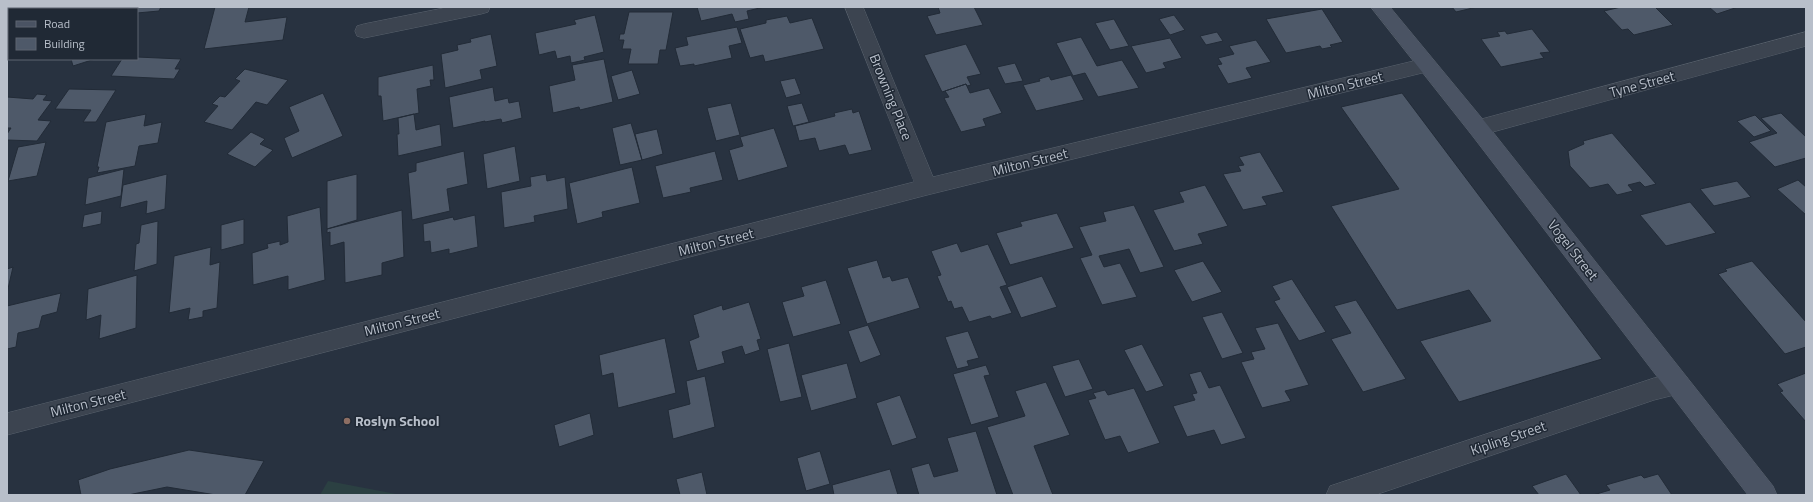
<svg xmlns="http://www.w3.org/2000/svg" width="1813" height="502" viewBox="0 0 1813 502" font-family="'Titillium Web',sans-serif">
	<rect width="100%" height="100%" fill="#283240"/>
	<path fill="#2b4042" d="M328,481l68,13 -76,1z"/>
	<path fill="#4e5969" stroke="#222b37" d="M123,7h38l-2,4 -22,2v-4h-15z
		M215,7h34l-4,15 42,-5 -4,23 -79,9z
		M697,7h67l-17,4 2,8 -14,3 -3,-8 -31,7z
		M938,7h36l9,18 -47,10 -9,-19 13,-3z
		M1452,7h25l-21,5z
		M1621,7h34l18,18 -39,10 -6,-6 -6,1 -18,-19z
		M1709,7h29l-21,7z
		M1322,9l21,33 -13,3 2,2 -10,2 -2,-3 -34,7 -20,-34z
		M629,12h44l-7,38h-6l-2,14h-30l3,-15h-9l2,-9h-5l1,-6h4z
		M595,15l9,37 -20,5 1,3 -14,3 -1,-7 -13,3 -2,-8 -16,4 -4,-22 41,-9 -2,-4z
		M1174,15l11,15 -15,5 -11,-16z
		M787,16l3,7 22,-5 12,31 -59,13 -2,-7 -13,3 -10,-29 26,-6v-3z
		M1114,19l15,27 -19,4 -15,-27z
		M737,27l5,16 -13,3 3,12 -38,8v-2l-14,2 -5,-18 13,-3 -2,-8z
		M1532,29l18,23 -10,1 4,5 -43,9 -20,-28 19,-3 -3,-4 8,-1 2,3z
		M1217,32l6,9 -17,4 -6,-9z
		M491,34l6,32 -17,4 2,9 -37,9 -4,-34 17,-4 -1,-5 14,-3 -1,-3z
		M1081,37l16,29 25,-6 17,28 -41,9 -13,-24 -12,3 -17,-33z
		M1170,38l12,20 -19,5 3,5 -20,5 -15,-27z
		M1256,40l15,22 -25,6 6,10 -24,6 -11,-19 5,-1 -4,-6 16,-4 -5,-8z
		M966,44l15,30 -14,3 4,8 -4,1 -1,-2 -24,8 -18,-37z
		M137,57l44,2 -6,10h5l-6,10 -63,-3 11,-17h15z
		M71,59h24l-22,7z
		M604,59l9,43 -33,8 -1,-3 -26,6 -4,-27 26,-6 -3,-15z
		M1015,63l8,18 -18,3 -8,-17z
		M433,65l1,15h-4l1,6 -14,3 2,24 -36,8 -2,-25h-3v-19z
		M245,69l43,11 -21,25 -11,-3 -24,28 -28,-8 14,-16 -6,-2 8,-8 5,1 15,-16 -5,-2z
		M632,70l8,24 -22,6 -7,-24z
		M1071,75l13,25 -48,11 -13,-26 17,-4 -1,-2 10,-3 2,4z
		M795,78l6,16 -15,4 -6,-17z
		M966,84l4,9 19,-5 13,25 -19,6 3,7 -25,6 -17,-34 5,-1 -4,-6z
		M493,87l2,14 13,-3 1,5 10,-2 3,17 -20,5 -1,-4 -16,3v-1l-32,7 -4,-31z
		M69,89l47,1 -20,32h-13l8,-12 -36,-1z
		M323,93l20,43 -51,22 -8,-20 15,-7 -10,-24z
		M1402,93l200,266 -143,43 -39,-61 71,-20 -22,-31 -72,20 -66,-104 68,-17 -58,-82z
		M37,94l10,1 -4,5 9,1 -14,19 13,1 -14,20 -30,-1v-6l4,-6h-4v-31l26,2z
		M731,103l9,32 -24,6 -9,-33z
		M802,103l7,19 -16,4 -6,-20z
		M852,109l1,4 6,-2 13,39 -23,5 -4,-10 -26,6 -4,-13 -16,3 -4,-15 40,-10 -1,-3z
		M1781,113l25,24v21l-31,9 -26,-25 28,-9 -16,-15z
		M146,114l-2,12 18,-4 -4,21 -19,3 -4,20 -38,7 2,-6h-2l9,-45z
		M414,114l2,16 24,-6 2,22 -44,10 -1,-22h2l-1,-16z
		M1755,115l16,16 -17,6 -17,-16z
		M631,123l11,37 -22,5 -8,-37z
		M774,128l14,39 -50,14 -9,-31 14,-4 -3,-9z
		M657,129l6,25 -21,6 -7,-26z
		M251,132l14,7 -5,5 13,6 -18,17 -28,-13z
		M1612,133l44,51 -11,3 -5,-5 -12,3 5,6 -16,4 -9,-11 -18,4 -20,-22 -2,-15 16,-7 -1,-3z
		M46,142l-9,34 -29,5 10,-34z
		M515,146l5,35 -33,8 -4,-35z
		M464,151l4,33 -21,5 3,22 -38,9 -4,-47 8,-2v-8z
		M715,151l8,29 -33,8 1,4 -28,6 -8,-32z
		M1260,152l24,40 -22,5 5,8 -24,5 -20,-36 18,-3 -3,-5 6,-1 -5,-8z
		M632,167l8,36 -38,9 1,5 -26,7 -8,-41z
		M124,169l-3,27 -36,9 3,-27z
		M167,174l-2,35 -19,5 1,-13 -27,7 3,-23z
		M357,174v46l-30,9v-48z
		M546,174l1,7 18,-4 3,32 -34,7 1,6 -31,6 -3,-36 30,-6 -1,-9z
		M1798,180l8,7v28l-29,-26z
		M1737,181l14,16 -37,9 -14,-17z
		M1205,185l23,41 -30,8 5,10 -29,7 -21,-41 31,-8 -5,-10z
		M1690,202l26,31 -50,13 -26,-31z
		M1134,205l30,62 -24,6 -11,-24 -30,7 5,11 16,-4 17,34 -35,8 -22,-47 12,-3 -13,-28 27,-6 -3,-9z
		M320,207l5,73 -37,10v-14l-35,9 -1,-32 16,-5 -1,-4 13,-3v4l8,-3 -1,-26z
		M402,210l2,47 -22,6v12l-37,8 -1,-41 -14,4v-14l-3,1v-4z
		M102,211l-1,13 -19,4 2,-13z
		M1057,213l17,35 -64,17 -14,-32 26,-7 -2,-4z
		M475,215l3,32 -29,7v-5l-18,4 -1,-12 -6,1 -1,-18 30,-7 1,3z
		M244,219v25l-23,6v-25z
		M158,221l-1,43 -23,7 2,-27 3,-1 2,-18z
		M957,243l4,9 27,-8 19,41 -7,2 12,26 -20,6 -2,-3 -21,6 -7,-15 -8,2 -3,-8 -3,1 -11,-26 4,-1 -10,-24z
		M211,247l-1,18 10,-3 -3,46 -14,3v6l-15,3 2,-12 -21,5 5,-57z
		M877,260l6,18 7,-2 2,5 16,-4 12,31 -53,16 -20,-56z
		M1203,261l19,31 -30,10 -18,-32z
		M1752,261l54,61v25l-21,7 -67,-80 9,-3 -2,-2z
		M13,267l-6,26v-24z
		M137,275l-1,53 -37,11 2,-24 -15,5 2,-31z
		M1042,276l15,31 -36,11 -14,-31z
		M1292,279l34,53 -27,9 -25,-40 6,-2 -8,-13z
		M826,280l15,44 -48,13 -11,-35 22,-6 -3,-9z
		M61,293l-4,19 -15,4 -3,12 -21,5 -2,14 -9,2v-43z
		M1356,300l50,79 -43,13 -32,-53 20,-6 -17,-27z
		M749,302l12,37 -4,1 3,10 -15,5 -3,-9 -20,6 3,11 -28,8 -8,-30 10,-4 -6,-22 29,-10 1,5z
		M1222,312l21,41 -21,6 -20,-42z
		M1278,323l31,62 -24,6 6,10 -29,7 -21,-46 13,-3 -3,-7 14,-3 -10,-21z
		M868,325l13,30 -21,8 -12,-32z
		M968,331l11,27 -12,3 2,5 -12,3 -12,-32z
		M665,338l11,55 -58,15 -5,-35 -11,3 -3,-21z
		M789,343l13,54 -22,5 -13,-53z
		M1142,344l22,42 -18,6 -22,-42z
		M1079,359l14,30 -28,8 -13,-31z
		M847,363l10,35 -46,13 -10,-36z
		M986,365l4,10 -6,1 15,41 -28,8 -18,-51z
		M1201,371l8,17 11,-3 26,53 -25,7 -7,-15 -27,7 -14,-31 22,-6 -3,-6 5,-1 -8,-19z
		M1806,373v49l-26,-30 3,-1 -6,-7z
		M705,376l10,51 -42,12 -5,-29 22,-6 -4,-23z
		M1046,382l24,53 -36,11 19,49h-40l-26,-68 38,-11 -10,-25z
		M1134,388l26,55 -32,10 -8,-17 -15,4 -17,-40 8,-2 -3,-5 12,-3 3,5z
		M900,395l17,43 -25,8 -16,-43z
		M590,413l4,22 -35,12 -5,-22z
		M976,431l21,64h-78l-8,-27 18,-5 5,14 24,-6 -11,-33z
		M189,450l75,11 -19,34h-29l-49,-8 -39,8h-47l-3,-15 32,-11z
		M820,451l10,33 -24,7 -9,-33z
		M890,469l8,26h-64l-2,-10z
		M702,472l5,23h-27l-4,-16z
		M1566,474l15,21h-42l-7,-9z
		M1658,474l14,21h-79l17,-5 -4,-5 35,-10 3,3z"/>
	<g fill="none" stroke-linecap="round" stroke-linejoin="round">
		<defs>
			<path id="street" d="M449,7h41l-2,5 -7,2 -117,24 -7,-2 -2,-5 2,-5 7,-2z
				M845,7h18l70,170 493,-119 7,2 3,5 -3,5 -7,2 -499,123 -920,240v-22l907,-231z
				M1806,32v14l-328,90 -7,-2 -3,-6 3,-6 7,-2z
				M1678,373l8,3 4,8 -4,8 -32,8 -279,95h-49l4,-9 324,-108z"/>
			<path id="secondary" d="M1371,7h19l95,115 288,364 4,9h-29l-277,-361z"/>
		</defs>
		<use href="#street" stroke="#59626d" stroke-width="1"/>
		<use href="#secondary" stroke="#59626d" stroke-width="1"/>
		<use href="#street" fill="#3c4450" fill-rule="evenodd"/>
		<use href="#secondary" fill="#4a5363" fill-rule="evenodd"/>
	</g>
	<circle fill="#8d6e63" stroke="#202935" stroke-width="1.5" cx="347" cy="421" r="4"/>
	<g text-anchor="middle" stroke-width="3" stroke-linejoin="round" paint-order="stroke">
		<g font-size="14" fill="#b8bfca" stroke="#202935">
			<text transform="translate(1642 84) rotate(-15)" y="5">Tyne Street</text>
			<text transform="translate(1345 85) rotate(-14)" y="5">Milton Street</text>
			<text transform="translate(891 97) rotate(68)" y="5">Browning Place</text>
			<text transform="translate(1030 162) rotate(-14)" y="5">Milton Street</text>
			<text transform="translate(716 242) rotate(-14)" y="5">Milton Street</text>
			<text transform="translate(1573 250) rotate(52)" y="5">Vogel Street</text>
			<text transform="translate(402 322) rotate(-14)" y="5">Milton Street</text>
			<text transform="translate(88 403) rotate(-14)" y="5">Milton Street</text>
			<text transform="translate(1508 438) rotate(-19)" y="5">Kipling Street</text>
		</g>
		<g font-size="14" font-weight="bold" fill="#b8bfca" stroke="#202935" text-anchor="start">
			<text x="355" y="426">Roslyn School</text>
		</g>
	</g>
	<rect width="1813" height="502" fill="none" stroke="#b8bfca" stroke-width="16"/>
	<rect x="8" y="8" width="130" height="52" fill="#202935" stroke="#5d6571"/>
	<rect x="16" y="21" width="20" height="6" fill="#4a5363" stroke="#5d6571"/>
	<text x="44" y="28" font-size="12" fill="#b8bfca">Road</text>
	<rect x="16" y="38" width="20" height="12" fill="#4e5969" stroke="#5d6571"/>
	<text x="44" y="48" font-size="12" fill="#b8bfca">Building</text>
</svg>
